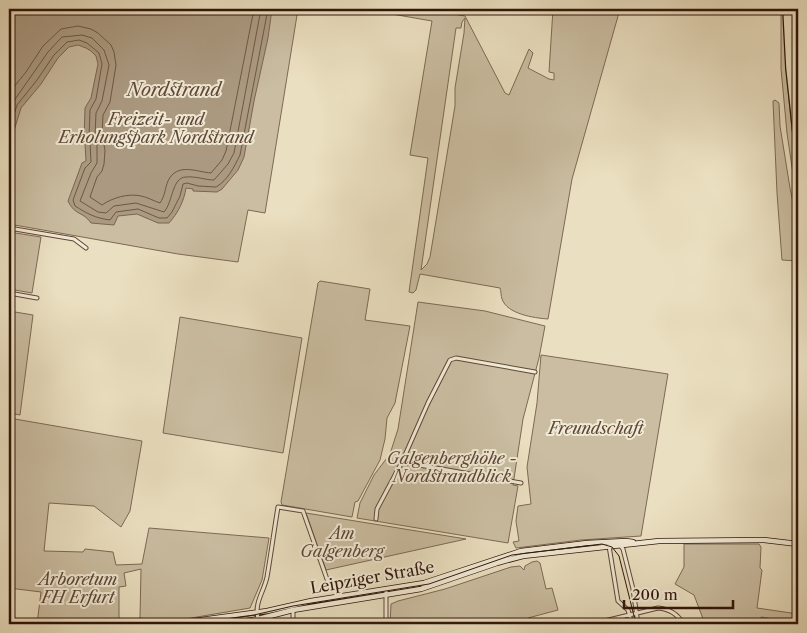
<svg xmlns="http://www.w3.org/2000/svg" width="807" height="633" viewBox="0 0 807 633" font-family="'Libre Caslon Text',serif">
	<rect width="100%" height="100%" fill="#eadfc0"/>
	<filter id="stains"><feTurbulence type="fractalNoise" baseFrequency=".004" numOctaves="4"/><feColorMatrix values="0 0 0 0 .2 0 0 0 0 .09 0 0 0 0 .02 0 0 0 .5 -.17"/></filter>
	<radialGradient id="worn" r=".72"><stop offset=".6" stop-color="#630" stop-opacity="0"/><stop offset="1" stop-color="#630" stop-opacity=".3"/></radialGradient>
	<path fill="#cabda1" stroke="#7d6954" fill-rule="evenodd" d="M9,9h289l-33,204 -17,-3 -10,52 -60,-8 -169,-30z
		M363,9h62l40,7 40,77 4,2 20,-46 4,4 -5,15 21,11 5,1v-7l-5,-1 4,-63h67l-48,170 -24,140c-14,-1 -41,-5 -46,-20 -1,-3 -1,-8 -2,-11l-80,-14 -4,16 -3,3 -4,-1 19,-134 -18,-3 22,-134zM465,18l-1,15 -9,55v18l-25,151 -3,7 -6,6 35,-242h5l1,-6z
		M781,9h2l3,60 6,61 6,39v39l-11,-75 -6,-64z
		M775,100l4,3 1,23 10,62 8,38v35l-16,-1 -5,-67 -4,-92z
		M9,232l32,5 -9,56 -23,-4z
		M320,281l50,8 -5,31 45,6 -15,77 -8,15 -2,21 -5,21 -22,41 -3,1 -3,15 -70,-12 -1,-3 37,-219z
		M418,302l67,9 60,15 -6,32 -16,61 -10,66 5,1 -10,57 -151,-25 3,-15 14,-28 16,-21 8,-25z
		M9,311l24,4 -13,100 -11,-2z
		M180,317l122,21 -19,115 -120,-20z
		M541,355l127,19 -27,162 -60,4 -65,8 -3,-6 6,-1 -3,-20 2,-15 13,-2 -4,-37 10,-64z
		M9,418l133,23 -12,70 -9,16 -27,-21 -45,-3 -5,48 39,1 2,-3 28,3 3,13 26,-1 7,-36 120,10 -7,42 -12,28 -94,16h-17l-2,-5 3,-1 1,-49 -17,4 2,13 -7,1v37h-82l4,-32 -32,-4z
		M306,513l160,26 -140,31z
		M684,544h75l2,3 -1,21 2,2 -5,38 41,6v9l-37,-6 -2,7h-54l-11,-29 -19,-11 9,-17z
		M537,561l3,2 6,26 6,-1 6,22 -30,8 1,6h-139l1,-20 7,-3 47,-12 66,-22 9,-1 4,4 1,-4 7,-4z"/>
	<path fill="#ab9a81" stroke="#7a6551" d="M9,9h263l-4,29 -14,63 -10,56 -6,13 -16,19 -5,3 -24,-1v-2l-7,-1c-2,13 -8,25 -17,35h-11l-21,-9 -19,2 -4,9 -23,-2c-8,-12 -16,-7 -23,-22l14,-38 4,-2 -1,-18 -1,-3 1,-32 6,-10 7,-34 -2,-8 -5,-5 -5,-3 -8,-3 -9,2 -11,11 -17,26 -20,24 -12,39z"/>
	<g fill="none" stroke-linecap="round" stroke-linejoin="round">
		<path stroke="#6e5844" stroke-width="1" d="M9,93l17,-21 17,-26 18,-17 17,-3 13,3 7,4 13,12 3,7 2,13 -6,37 -7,13 -1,20 3,15 -1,14 -2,7 -5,6 -7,20 12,8c10,-7 26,-12 39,-9 6,1 13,5 19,7 5,-7 5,-15 8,-22 9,-19 29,-9 43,-8l11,-13 4,-9 28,-142
			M9,108l39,-56 14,-15 20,-2 10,3 12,12 5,15 -7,36 -6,12 -1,23 2,7v20l-6,10 -11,28 18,11 8,1 8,-7 22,-3 28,9c9,-10 8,-35 22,-35 10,-1 19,3 28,3l14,-16 6,-11 27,-144
			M9,131l8,-26 20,-25 17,-25 13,-13 12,-2 8,3 12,10 3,11 -6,35 -6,11 -1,28 1,5 1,19 -6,6 -12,32 2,6c13,8 20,12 35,14l6,-8 22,-3 21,9h8l5,-6 8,-16 3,-12 4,-1 11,3 18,1c12,-7 18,-20 24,-32l28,-146"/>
		<defs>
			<path id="street" d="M9,228l65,11 12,9
				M9,293l28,5
				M402,462l119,21
				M376,519l1,-10 25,-47 26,-59 22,-43 6,-2 79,14
				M620,545l3,4 10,40 5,35
				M609,546l9,55 10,9 4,14
				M258,619c-4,-17 6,-27 9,-42 4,-23 7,-46 11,-70l25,4 25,71
				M293,624v-14
				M386,624v-35
				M592,624l66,-16c12,1 19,6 26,16"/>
			<path id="secondary" d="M171,624l96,-13 44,-10 113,-18 97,-32 66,-8 39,-2 7,1
				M230,624l28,-5 35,-9 128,-21 76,-26 26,-7 136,-15 105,-1 34,4"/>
			<path id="highway" d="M786,9l3,59 9,83
				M791,9l3,56 4,46"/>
		</defs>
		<use href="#street" stroke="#5e4836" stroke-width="5"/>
		<use href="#secondary" stroke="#301508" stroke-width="6"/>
		<use href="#highway" stroke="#301508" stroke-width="8"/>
		<use href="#street" stroke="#f1ead6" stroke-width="3"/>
		<use href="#secondary" stroke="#f1ead6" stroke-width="4.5"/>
		<use href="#highway" stroke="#eadfc0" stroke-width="5.5"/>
		<path stroke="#301508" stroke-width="1" d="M188,624l66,-9 39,-9 136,-22 83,-29 90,-11 10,3 7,9 17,68"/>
	</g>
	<g text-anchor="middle" stroke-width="4" stroke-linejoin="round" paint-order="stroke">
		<g font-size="16" font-style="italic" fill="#5e4736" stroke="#f1ead6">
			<text x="156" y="125">Freizeit- und<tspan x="156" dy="18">Erholungspark Nordstrand</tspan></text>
			<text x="596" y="434">Freundschaft</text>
			<text x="452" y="464">Galgenberghöhe -<tspan x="452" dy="18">Nordstrandblick</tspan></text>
			<text x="342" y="539">Am<tspan x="342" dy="18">Galgenberg</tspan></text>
			<text x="78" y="585">Arboretum<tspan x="78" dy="18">FH Erfurt</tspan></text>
		</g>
		<g font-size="16" fill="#301508" stroke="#f1ead6">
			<text transform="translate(372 577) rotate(-10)" y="6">Leipziger Straße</text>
		</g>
		<g font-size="18" font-style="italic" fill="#614a38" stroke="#f1ead6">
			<text x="174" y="96">Nordstrand</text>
		</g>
	</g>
	<rect width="807" height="633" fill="none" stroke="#eadfc0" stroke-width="30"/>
	<rect x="10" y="10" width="787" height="613" fill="none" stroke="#301508" stroke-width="2.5"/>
	<rect x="15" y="15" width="777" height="603" fill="none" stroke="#301508"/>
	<path d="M624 600v8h109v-8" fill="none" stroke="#301508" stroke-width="2.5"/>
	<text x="632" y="600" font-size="15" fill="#301508" stroke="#f1ead6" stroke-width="4" paint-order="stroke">200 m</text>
	<rect width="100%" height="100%" filter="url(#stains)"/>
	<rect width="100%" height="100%" fill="url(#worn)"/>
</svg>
